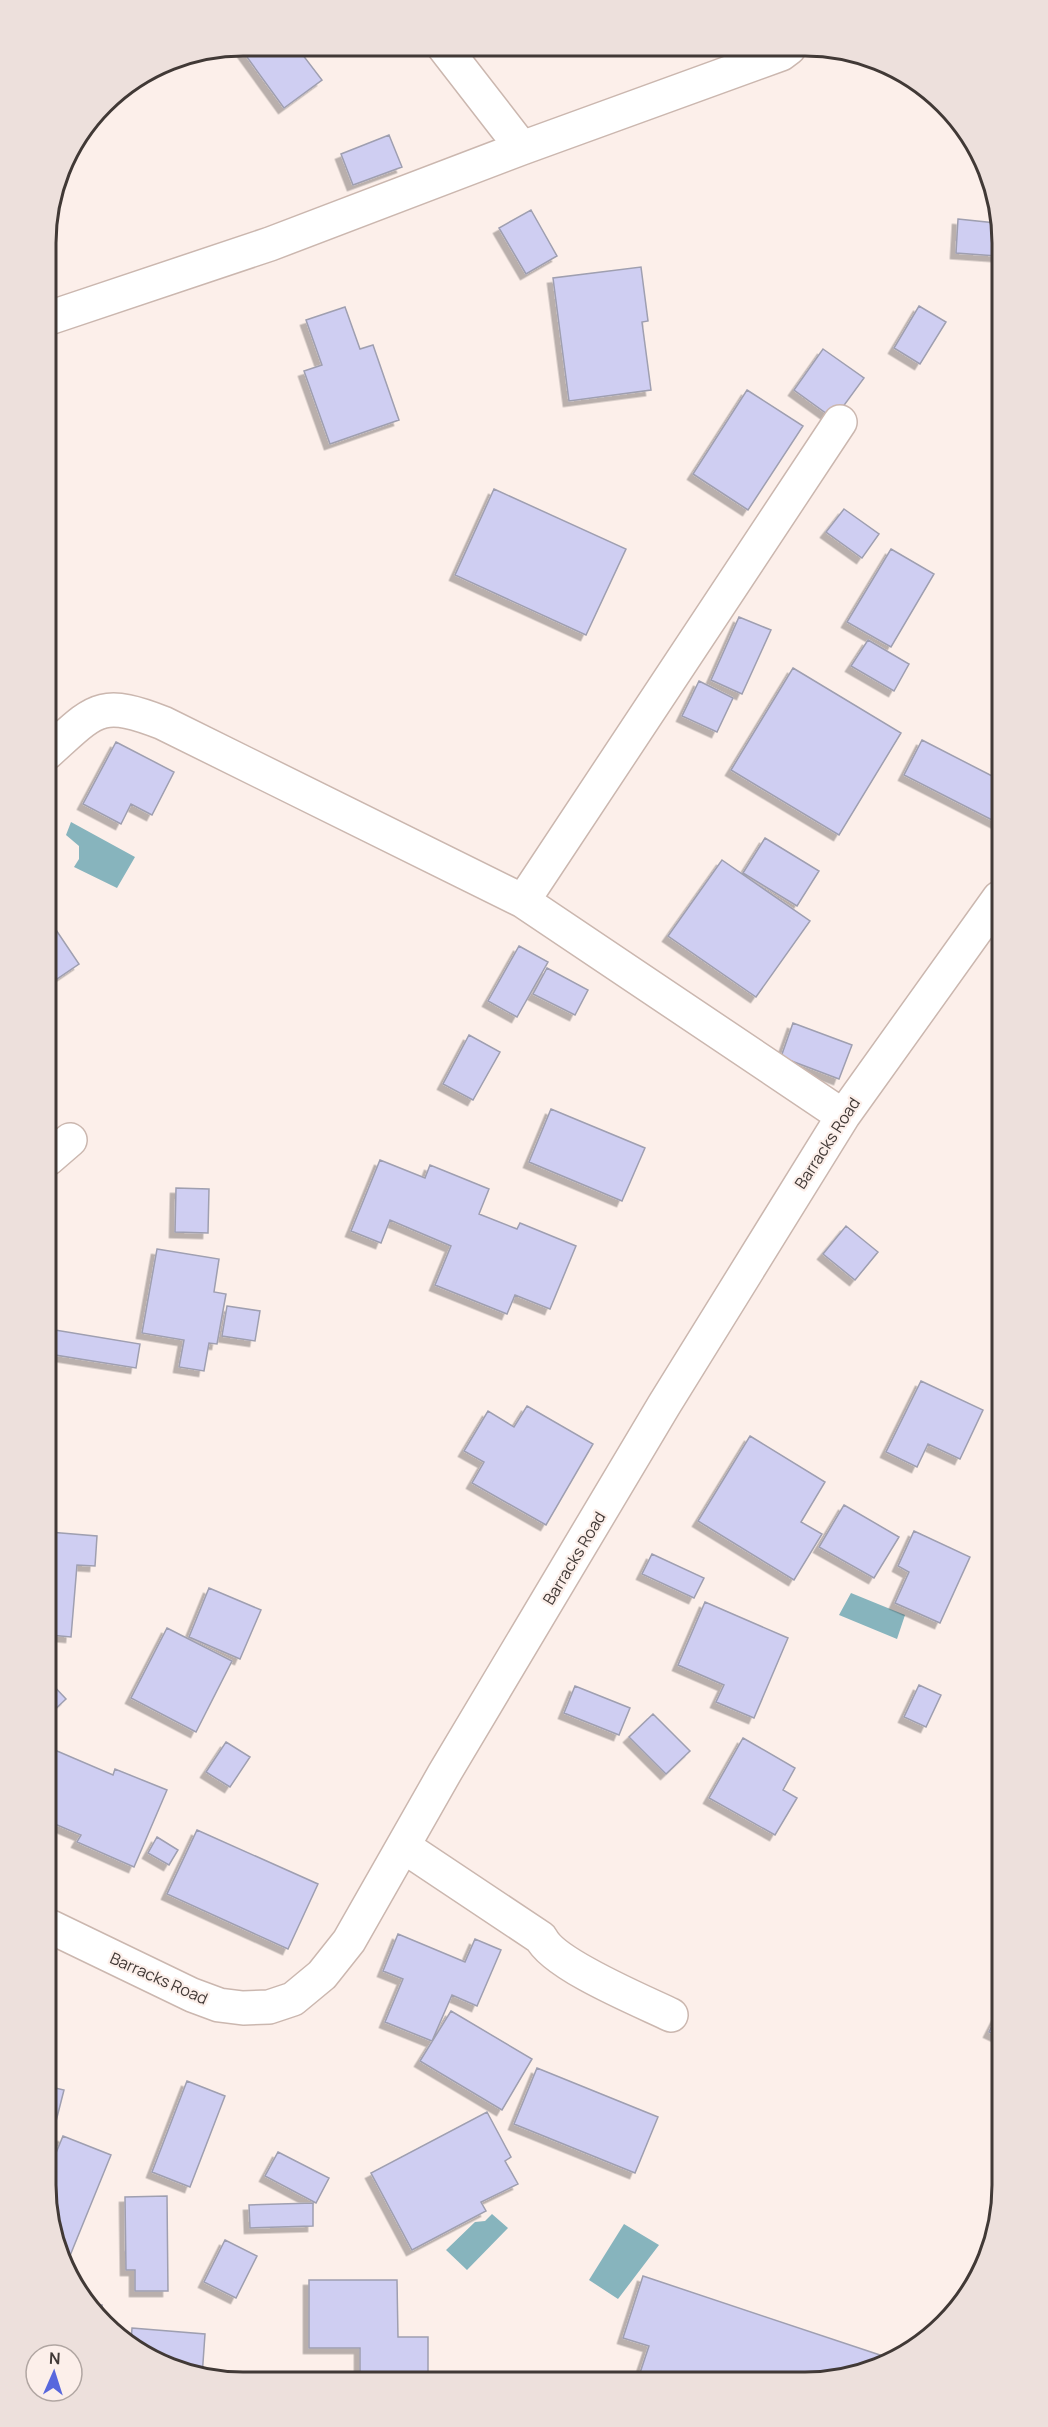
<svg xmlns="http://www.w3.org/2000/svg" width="1048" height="2427" viewBox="0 0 1048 2427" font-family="Manrope,sans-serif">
	<defs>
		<filter id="shadow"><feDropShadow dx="-5.5" dy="5.5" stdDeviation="0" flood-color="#0004"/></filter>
	</defs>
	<rect width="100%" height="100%" fill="#fcefea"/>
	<path fill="#87b4bd" d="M71,822l64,35 -18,31 -43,-21 5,-8v-13l-13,-11z
		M851,1593l54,22 -8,24 -58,-24z
		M492,2214l16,14 -41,42 -21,-20 29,-28 10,-1z
		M624,2224l35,21 -41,54 -29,-19z"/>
	<path fill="#cfcef2" stroke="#9f9fb0" stroke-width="1.5" filter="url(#shadow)" d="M315,45l-13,9 20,26 -38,28 -45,-62z
		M389,135l13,32 -49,18 -12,-31z
		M531,210l26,46 -31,18 -27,-46z
		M958,219l38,4 1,33 -41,-3z
		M641,267l7,54 -6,1 9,68 -82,11 -16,-123z
		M919,306l27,16 -26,42 -26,-16z
		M345,307l15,42 13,-4 26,75 -69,24 -26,-73 18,-6 -16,-45z
		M823,349l41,29 -30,41 -40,-29z
		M747,390l56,36 -55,84 -55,-36z
		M494,489l132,60 -40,86 -131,-60z
		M844,509l35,25 -17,24 -36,-26z
		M891,549l43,25 -43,73 -44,-25z
		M739,617l32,13 -29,64 -31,-14z
		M868,640l41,24 -15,27 -43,-25z
		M793,668l108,65 -62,102 -108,-65z
		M699,681l34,17 -16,34 -35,-16z
		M922,740l76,39v44l-94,-48z
		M116,742l58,30 -22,43 -21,-11 -10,20 -38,-20z
		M765,838l54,33 -22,35 -54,-33z
		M722,860l88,61 -54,76 -88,-61z
		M48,918l31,46 -31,21z
		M519,946l29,16 -31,55 -29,-16z
		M547,968l41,22 -13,25 -42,-21z
		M793,1023l59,22 -13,34 -58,-22z
		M469,1035l31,17 -27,48 -30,-16z
		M551,1109l94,39 -23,53 -93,-39z
		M380,1160l45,18 5,-13 59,24 -10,25 38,15 3,-6 56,23 -26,63 -35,-14 -8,19 -72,-29 16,-39 -61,-26 -9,23 -30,-12z
		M176,1188l33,1 -1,44 -33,-1z
		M846,1226l32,26 -23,28 -32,-26z
		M157,1249l62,10 -5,33 12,2 -9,50 -8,-1 -5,28 -25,-4 5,-27 -42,-7z
		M227,1306l33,5 -5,30 -33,-5z
		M49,1329l91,15 -4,24 -87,-14z
		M921,1381l62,29 -23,49 -32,-15 -11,23 -31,-15z
		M527,1406l66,38 -47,81 -74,-42 12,-21 -20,-11 24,-40 26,16z
		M750,1436l75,46 -24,40 21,12 -28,46 -96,-59z
		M844,1505l55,32 -25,41 -55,-31z
		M914,1531l56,26 -30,66 -45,-20 14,-31 -11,-6z
		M49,1532l48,4 -2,30 -18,-1 -6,72 -21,-2z
		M652,1554l52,24 -10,20 -52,-24z
		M209,1588l52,22 -21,49 -51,-22z
		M705,1602l83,36 -34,80 -38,-16 8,-17 -46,-20z
		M167,1628l65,33 -36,71 -65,-34z
		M50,1682l16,17 -16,15z
		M919,1685l22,10 -15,32 -22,-10z
		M575,1686l55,22 -11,27 -55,-22z
		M653,1714l37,37 -24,23 -37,-37z
		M743,1738l52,30 -12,22 14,8 -22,37 -66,-37z
		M226,1742l24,15 -20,30 -24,-15z
		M50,1748l63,27 2,-6 52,21 -33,77 -57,-25 4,-7 -31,-13z
		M197,1830l121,54 -30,65 -121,-55z
		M157,1837l21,13 -9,15 -21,-12z
		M398,1934l67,28 10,-23 26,11 -24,56 -25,-11 -20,46 -47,-19 18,-43 -20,-8z
		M1002,2006v32l-13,-6z
		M451,2011l81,48 -30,51 -82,-49z
		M537,2068l121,49 -23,56 -121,-49z
		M187,2081l38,15 -35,91 -38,-15z
		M51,2087l13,3 -11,43h-2z
		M487,2112l24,45 -6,4 13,23 -37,18 5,9 -74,39 -41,-77z
		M63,2136l48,19 -46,113 -13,-33 -1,-70z
		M278,2152l51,26 -13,25 -51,-27z
		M167,2196l1,95h-33v-21h-9l-1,-73z
		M313,2203v23l-63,2 -1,-23z
		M225,2240l32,16 -21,42 -32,-16z
		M643,2276l243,81 -3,6 -27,12 -217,1 10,-30 -26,-8z
		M309,2280h88l1,57h30v40l-68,1v-30h-51z
		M89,2305h13v15z
		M132,2328l73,6 -3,43 -71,-35z"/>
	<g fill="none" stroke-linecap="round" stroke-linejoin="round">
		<defs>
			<path id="minor" d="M443,46l79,102
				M46,319l224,-75 252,-96 259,-94 8,-6
				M47,753c48,-43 52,-55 116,-30l360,178 320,215
				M523,901l317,-479
				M48,1159l22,-19
				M403,1846l138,92c13,27 101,63 130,77
				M51,1927l141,68 27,10 24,3 26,-1 24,-8 29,-24 27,-34 95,-167 220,-369 179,-289 156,-218"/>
		</defs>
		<use href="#minor" stroke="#cbb7af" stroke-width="36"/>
		<use href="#minor" stroke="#fff" stroke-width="33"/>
	</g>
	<g text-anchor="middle" stroke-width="4.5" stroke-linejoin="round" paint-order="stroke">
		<g font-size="16" fill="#413936" stroke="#fcefea">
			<text transform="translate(827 1143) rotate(-57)" y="6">Barracks Road</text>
			<text transform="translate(574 1558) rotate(-59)" y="6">Barracks Road</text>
			<text transform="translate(159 1978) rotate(24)" y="6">Barracks Road</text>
		</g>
	</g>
	<path d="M0 0H1048V2427H0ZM243 56H805A187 187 0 0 1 992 243V2185A187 187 0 0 1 805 2372H243A187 187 0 0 1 56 2185V243A187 187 0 0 1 243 56Z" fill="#ede0dc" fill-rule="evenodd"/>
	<path fill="none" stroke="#413936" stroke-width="3" d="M243 56H805A187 187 0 0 1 992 243V2185A187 187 0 0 1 805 2372H243A187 187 0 0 1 56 2185V243A187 187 0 0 1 243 56Z"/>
	<g transform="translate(54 2373) rotate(3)"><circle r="28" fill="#fcefea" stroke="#b1a6a2" stroke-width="1.5"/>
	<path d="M0-4.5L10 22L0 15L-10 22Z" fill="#5867dd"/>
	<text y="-9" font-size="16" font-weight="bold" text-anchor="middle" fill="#413936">N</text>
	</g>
</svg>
